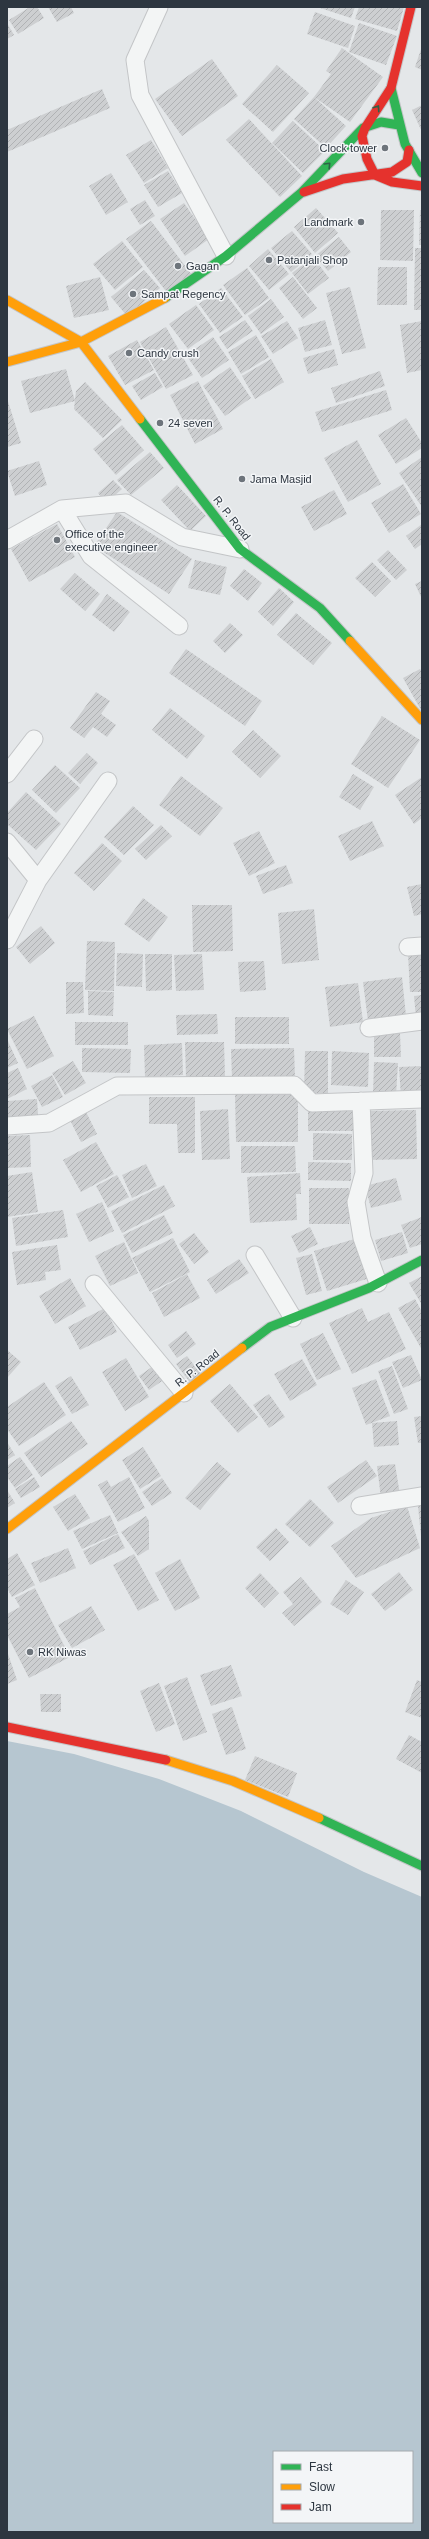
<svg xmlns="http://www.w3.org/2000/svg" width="429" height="2539" viewBox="0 0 429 2539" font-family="Arial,sans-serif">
	<defs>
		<pattern id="building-hatch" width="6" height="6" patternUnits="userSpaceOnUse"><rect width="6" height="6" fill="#cdcfd1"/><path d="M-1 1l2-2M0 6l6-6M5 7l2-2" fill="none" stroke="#b0b2b4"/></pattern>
	</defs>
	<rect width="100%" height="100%" fill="#e4e7e9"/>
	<path fill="#b6c6d0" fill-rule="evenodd" d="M7,1741l67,13 85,25 82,32 123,61 58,25v635h-415zM274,2452h138v70h-138z"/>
	<path fill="url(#building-hatch)" d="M30,7h7l7,11 -26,16 -9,-14z
		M48,7h23l3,6 -17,9z
		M317,7h38l-4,11z
		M359,7h45l-7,24 -42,-12z
		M315,12l40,14 -7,22 -41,-14z
		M7,23l7,12 -7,4z
		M359,23l38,13 -11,29 -37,-13z
		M422,46v24l-7,-3z
		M342,48l41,29 -33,45 -36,-25 17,-23 -5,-3z
		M212,59l26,37 -56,40 -27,-37z
		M277,65l32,28 -36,39 -31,-28z
		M102,89l8,19 -103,44v-22z
		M314,97l32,29 -20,22 -32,-29z
		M422,105v27l-10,-22z
		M249,119l53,57 -22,21 -54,-57z
		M293,121l32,30 -22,22 -31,-30z
		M151,140l17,28 -24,15 -18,-28z
		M168,171l14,22 -24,14 -14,-22z
		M111,173l17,29 -22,13 -17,-29z
		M145,200l10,16 -15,9 -10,-16z
		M184,203l25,36 -24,17 -25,-37z
		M316,208l22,25 -23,20 -21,-26z
		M381,210h33l-1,51 -33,-1z
		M420,210h2v35h-3z
		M151,221l41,54 -24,19 -42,-55z
		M292,231l20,23 -21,18 -20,-24z
		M339,237l12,15 -23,19 -13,-15z
		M122,241l21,26 -28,23 -22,-26z
		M415,248h7v62h-8z
		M268,249l21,25 -20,16 -20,-24z
		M313,257l16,21 -21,16 -16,-21z
		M378,267h29v38h-30z
		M247,268l22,30 -24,17 -22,-30z
		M144,270l16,18 -33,28 -16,-19z
		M100,277l9,33 -35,8 -8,-32z
		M293,277l24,31 -14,11 -24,-31z
		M350,287l16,61 -24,6 -16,-61z
		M221,288l22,29 -23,16 -21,-29z
		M271,299l13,18 -23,17 -13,-18z
		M196,305l18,25 -26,19 -19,-25z
		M245,320l8,11 -26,18 -8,-12z
		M325,320l7,25 -27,7 -7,-24z
		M287,321l11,17 -25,16 -12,-18z
		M422,321v49l-15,3 -7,-48z
		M166,327l27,48 -27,14 -26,-47z
		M256,335l13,22 -28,17 -13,-22z
		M213,337l16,23 -27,18 -16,-23z
		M137,340l17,30 -29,15 -17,-29z
		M334,349l4,16 -30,9 -5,-16z
		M271,359l13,23 -29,17 -13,-23z
		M230,367l21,31 -26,18 -22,-30z
		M66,369l9,32 -45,12 -9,-32z
		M380,371l5,15 -49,17 -5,-15z
		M155,373l8,14 -22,13 -9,-14z
		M198,381l25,48 -28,15 -25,-49z
		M85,382l37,38 -19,18 -29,-29 2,-18z
		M386,390l6,20 -70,22 -7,-20z
		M7,398l14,45 -14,4z
		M406,418l16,25v5l-26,16 -18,-29z
		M122,425l22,25 -28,25 -23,-26z
		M357,440l24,44 -33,18 -24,-44z
		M150,452l14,16 -33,27 -14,-15z
		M422,457v50l-23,-34z
		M39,461l8,24 -32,11 -8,-25z
		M113,480l9,9 -16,14 -8,-10z
		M403,484l18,30 -32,19 -18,-30z
		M177,485l29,31 -16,15 -29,-31z
		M334,490l13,24 -33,17 -13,-24z
		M117,512l75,47 -23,35 -75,-48z
		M57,524l18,33 -46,25 -18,-33z
		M422,524v20l-7,5 -9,-13z
		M388,550l19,20 -11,10 -19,-20z
		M195,560l32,7 -7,28 -32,-7z
		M372,562l19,19 -16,16 -20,-19z
		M244,569l18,14 -14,18 -18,-15z
		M75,573l25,21 -15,17 -25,-22z
		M422,581v18l-7,-15z
		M279,588l15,14 -21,24 -15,-14z
		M107,594l23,18 -16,20 -22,-17z
		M296,613l36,30 -19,22 -36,-30z
		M230,623l13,12 -18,18 -12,-12z
		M186,649l76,52 -17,25 -76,-53z
		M420,669l2,3v40l-19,-34z
		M96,692l14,9 -9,13 15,11 -9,12 -14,-10 -9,11 -14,-10z
		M170,708l35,28 -18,23 -35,-29z
		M382,716l38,24 -32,48 -37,-24z
		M253,730l28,26 -21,22 -28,-26z
		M87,753l11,10 -18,21 -12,-11z
		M55,765l25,23 -24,25 -24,-23z
		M353,774l21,13 -14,23 -21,-13z
		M181,776l42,32 -23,28 -41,-31z
		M422,777v41l-8,6 -19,-29z
		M26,792l35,32 -25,26 -29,-26v-11z
		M133,806l21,19 -30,30 -20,-18z
		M372,821l12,25 -34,15 -12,-25z
		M161,825l11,11 -26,24 -11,-11z
		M259,831l16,32 -26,13 -16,-33z
		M102,843l20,18 -28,30 -20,-18z
		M286,865l7,18 -30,11 -7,-18z
		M422,884v30l-8,2 -7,-29z
		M143,898l25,19 -19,25 -25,-18z
		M192,905h40l1,46 -40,1z
		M314,909l5,51 -37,4 -4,-51z
		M41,926l14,17 -25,21 -14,-17z
		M87,941l28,1 -1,49 -29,-1z
		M117,953l26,1 -1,33 -26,-1z
		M422,953v39h-12l-2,-38z
		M145,954h27v36l-26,1z
		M202,954l2,36 -28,1 -2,-36z
		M264,961l2,29 -26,2 -2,-30z
		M402,977l4,39 -38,5 -5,-39z
		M66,982h17l1,31 -18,1z
		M358,983l5,39 -33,5 -5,-40z
		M88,991l26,1 -1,24 -25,-1z
		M422,995v22l-6,1 -2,-22z
		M217,1014l1,20 -41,1 -1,-20z
		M34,1016l20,40 -27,13 -20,-40z
		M235,1017h54v27h-54z
		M75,1022h53v23h-53z
		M400,1033l1,24h-27v-23z
		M7,1039l11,24 -11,5z
		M185,1042h39l1,35 -39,1z
		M182,1043l1,32 -38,2 -1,-32z
		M82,1048l49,1 -1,24 -48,-1z
		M294,1048l1,30 -63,1 -1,-30z
		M305,1051h23v42h-24z
		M332,1051l37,2 -1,34 -37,-2z
		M73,1061l13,22 -21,12 -13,-22z
		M374,1062l24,1 -2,33 -23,-1z
		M422,1066v30l-21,1 -2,-30z
		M18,1068l9,21 -20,10v-26z
		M52,1075l11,22 -21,10 -11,-21z
		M235,1093h63v49h-62z
		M149,1097h46v56h-17l-1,-29h-28z
		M37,1099l1,16 -31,3v-17z
		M308,1107h45v24h-45z
		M228,1109l2,50 -28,1 -2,-49z
		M416,1110l1,49 -50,1v-49z
		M86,1112l11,22 -16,8 -11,-22z
		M313,1133l39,1v26h-39z
		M30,1135l1,32 -24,1v-32z
		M96,1142l18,32 -33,18 -18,-32z
		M241,1146h54l1,26 -55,1z
		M308,1162l43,1v18l-43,-1z
		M146,1164l11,22 -25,12 -10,-23z
		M32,1172l6,40 -31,5v-41z
		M300,1173l1,21h-5l1,26 -47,3 -3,-46z
		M117,1175l12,22 -21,11 -12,-22z
		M396,1178l6,22 -31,8 -6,-22z
		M164,1185l11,21 -53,27 -11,-22z
		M309,1188h40v36h-40z
		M102,1202l12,29 -25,11 -13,-28z
		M63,1210l5,27 -52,9 -4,-28z
		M164,1215l9,18 -41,20 -9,-18z
		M422,1217v27l-12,4 -9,-23z
		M310,1227l8,17 -19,9 -8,-17z
		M402,1232l6,21 -27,8 -6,-21z
		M194,1233l15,19 -15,12 -15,-20z
		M173,1238l17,34 -40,20 -18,-34z
		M358,1238l12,40 -43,13 -13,-40z
		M124,1242l14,31 -28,13 -15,-30z
		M57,1245l4,25 -16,2 1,8 -29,5 -5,-33z
		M312,1254l10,37 -16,4 -10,-37z
		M239,1259l10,14 -33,21 -9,-14z
		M187,1274l13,24 -36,19 -12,-24z
		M422,1276v29l-13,-22z
		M70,1278l16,28 -31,18 -16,-28z
		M415,1299l7,13v38l-24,-42z
		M105,1308l12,24 -37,18 -12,-23z
		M362,1308l6,14 21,-10 17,37 -54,25 -23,-51z
		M186,1331l10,13 -19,14 -9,-13z
		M323,1333l18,36 -24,11 -17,-36z
		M7,1350l14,12 -14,16z
		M411,1355l11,25 -19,8 -11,-26z
		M187,1356l16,21 -11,8 -16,-21z
		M126,1358l23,39 -24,14 -23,-39z
		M302,1359l15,26 -27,16 -16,-27z
		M392,1366l16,43 -14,5 -16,-43z
		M152,1367l10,14 -13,9 -10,-14z
		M71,1376l18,29 -17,9 -17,-28z
		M376,1379l14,37 -24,9 -14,-37z
		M44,1382l22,33 -47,31 -12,-17v-22z
		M230,1384l28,33 -20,16 -28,-32z
		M269,1394l16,23 -16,11 -16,-23z
		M422,1416v27h-4l-4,-26z
		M71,1421l17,23 -47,33 -17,-24z
		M397,1421l2,24 -25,2 -2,-24z
		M7,1442l8,13 -8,5z
		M143,1447l18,29 -21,13 -18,-29z
		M20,1457l13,18 -18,13 -8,-11v-11z
		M366,1460l11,16 -39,27 -11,-16z
		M217,1462l14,12 -31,36 -15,-12z
		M395,1464l5,31 -19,3 -4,-32z
		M34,1477l6,10 -19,11 -6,-9z
		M129,1477l16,31 -27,14 -20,-37 9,-5 4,7z
		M162,1478l10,15 -20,13 -10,-14z
		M7,1490l8,13 -8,5z
		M75,1494l15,24 -22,13 -15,-24z
		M310,1499l24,24 -24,24 -25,-23z
		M422,1505v31h-1l-3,-30z
		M407,1506l13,42 -64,30 -25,-32 40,-28z
		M110,1515l8,18 -36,16 -9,-18z
		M146,1516l3,5v28l-11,7 -17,-24z
		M276,1528l13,14 -19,19 -14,-14z
		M118,1534l7,14 -35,17 -7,-14z
		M68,1548l8,20 -36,15 -9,-20z
		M17,1553l18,32 -23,12 -5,-9v-29z
		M134,1554l25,46 -21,11 -25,-46z
		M180,1559l20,39 -25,13 -20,-38z
		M399,1572l14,18 -28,21 -14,-17z
		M260,1573l19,20 -15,15 -19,-20z
		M301,1577l21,25 -28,24 -12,-13 11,-9 -10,-12z
		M346,1580l18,12 -16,23 -18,-11z
		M35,1588l35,69 -41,21 -22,-43v-21l13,-7 -5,-9z
		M91,1606l14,24 -33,18 -14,-23z
		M7,1651l10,29 -10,4z
		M231,1665l11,31 -31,10 -11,-31z
		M187,1677l20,55 -24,9 -19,-55z
		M417,1680l5,2v36l-17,-6z
		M159,1683l16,41 -19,8 -16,-41z
		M40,1694h21v18h-20z
		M232,1707l14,42 -20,6 -14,-41z
		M409,1735l13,7v31l-26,-14z
		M255,1756l42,17 -9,24 -43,-17z"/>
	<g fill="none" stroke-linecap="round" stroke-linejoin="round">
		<defs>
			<path id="street" d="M159,7l-24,53 5,35 86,161
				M62,509l29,47 88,70
				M7,540l55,-31 64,-6 56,34 58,12
				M7,774l27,-35
				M7,842l31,38 -31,60
				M38,880l70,-99
				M408,947l14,-1
				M369,1028l53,-7
				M361,1101l3,72 -8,29 6,36 16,45
				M7,1126l42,-3 68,-37 177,-1 18,18 110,-4
				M255,1255l38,63
				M94,1284l90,109
				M360,1506l62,-10"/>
			<path id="fast" d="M391,88l14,56 17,29
				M165,298l61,-42 75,-63 62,-65 18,-6 18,3
				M140,419l100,130 80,59 30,33
				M242,1348l28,-21 99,-39 53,-28
				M319,1818l103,48"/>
			<path id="slow" d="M7,300l74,42 59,77
				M7,362l74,-20 84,-44
				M350,641l72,79
				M7,1529l235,-181
				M166,1760l67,21 86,37"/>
			<path id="jam" d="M411,7l-20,81 -26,40 -3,8 5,23 8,16 17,7 30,4
				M304,192l39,-13 49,-7 15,-10 2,-12
				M7,1727l159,33"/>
		</defs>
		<use href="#street" stroke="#c3c5c7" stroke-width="19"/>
		<use href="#fast" stroke="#c3c5c7" stroke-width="11"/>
		<use href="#slow" stroke="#c3c5c7" stroke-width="11"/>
		<use href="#jam" stroke="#c3c5c7" stroke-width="11"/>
		<use href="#street" stroke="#f3f5f5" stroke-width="17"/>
		<use href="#fast" stroke="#30b455" stroke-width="9"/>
		<use href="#slow" stroke="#ff9f0a" stroke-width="9"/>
		<use href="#jam" stroke="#e5322d" stroke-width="9"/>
	</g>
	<defs><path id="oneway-chevron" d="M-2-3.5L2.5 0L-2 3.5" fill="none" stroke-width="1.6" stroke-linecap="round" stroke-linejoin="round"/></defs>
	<g stroke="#2e6247">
		<use href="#oneway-chevron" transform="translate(377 108) rotate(-56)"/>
		<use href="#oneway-chevron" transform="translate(328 165) rotate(-46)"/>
	</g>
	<g fill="#6d747b" stroke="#f3f5f7" stroke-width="1.5">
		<circle cx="385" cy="148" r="4"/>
		<circle cx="361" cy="222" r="4"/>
		<circle cx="269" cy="260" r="4"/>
		<circle cx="178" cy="266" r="4"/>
		<circle cx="133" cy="294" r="4"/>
		<circle cx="129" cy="353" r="4"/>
		<circle cx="160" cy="423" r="4"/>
		<circle cx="242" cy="479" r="4"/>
		<circle cx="57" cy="540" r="4"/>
		<circle cx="30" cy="1652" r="4"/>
	</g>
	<g text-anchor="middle" stroke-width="3" stroke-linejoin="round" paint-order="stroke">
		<g font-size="11" fill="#2d3640" stroke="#f3f5f7" text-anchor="start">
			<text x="377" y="152" text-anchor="end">Clock tower</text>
			<text x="353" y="226" text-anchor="end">Landmark</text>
			<text x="277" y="264">Patanjali Shop</text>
			<text x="186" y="270">Gagan</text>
			<text x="141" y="298">Sampat Regency</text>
			<text x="137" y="357">Candy crush</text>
			<text x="168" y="427">24 seven</text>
			<text x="250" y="483">Jama Masjid</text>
			<text x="65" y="538">Office of the<tspan x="65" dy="13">executive engineer</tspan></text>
			<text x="38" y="1656">RK Niwas</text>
		</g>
		<g font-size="11" fill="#2d3640" stroke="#f3f5f7">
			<text transform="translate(232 518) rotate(52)" y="4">R. P. Road</text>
			<text transform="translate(197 1368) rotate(-38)" y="4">R. P. Road</text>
		</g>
	</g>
	<rect width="429" height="2539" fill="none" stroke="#2d3640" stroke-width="16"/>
	<rect x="273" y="2451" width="140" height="72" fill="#f3f5f7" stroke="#a4a9ae"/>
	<rect x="281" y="2464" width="20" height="6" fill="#30b455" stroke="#a4a9ae"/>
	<text x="309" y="2471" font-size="12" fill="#2d3640">Fast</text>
	<rect x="281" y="2484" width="20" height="6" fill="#ff9f0a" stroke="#a4a9ae"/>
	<text x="309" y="2491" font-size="12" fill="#2d3640">Slow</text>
	<rect x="281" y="2504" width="20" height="6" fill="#e5322d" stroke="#a4a9ae"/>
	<text x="309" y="2511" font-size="12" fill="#2d3640">Jam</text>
</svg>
